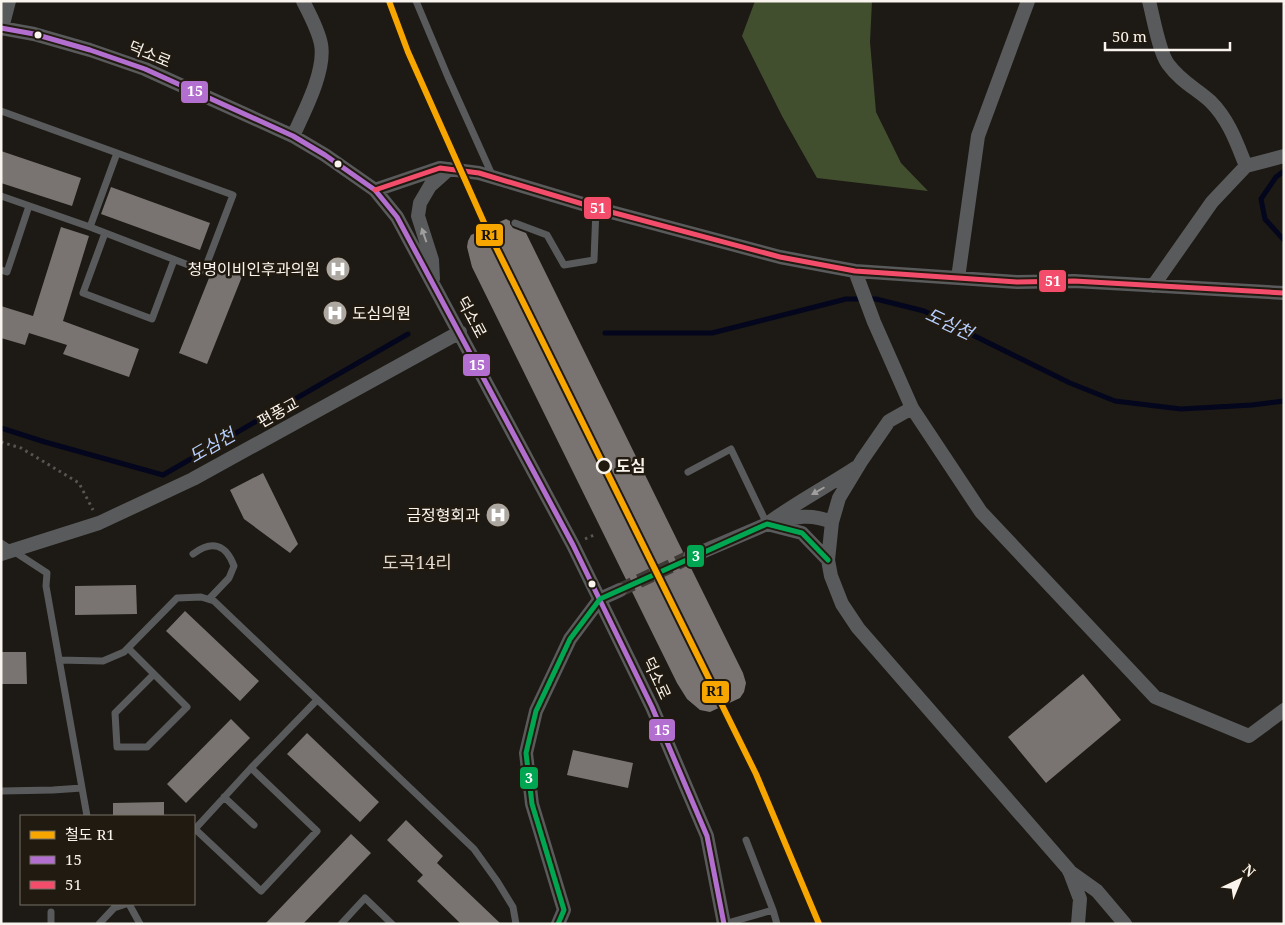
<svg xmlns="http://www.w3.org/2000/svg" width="1285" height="925" viewBox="0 0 1285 925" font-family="'Noto Serif','Noto Sans KR',serif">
	<rect width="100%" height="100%" fill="#1d1914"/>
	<path fill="#414f2f" d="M755,1h117l-2,41 6,70 25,51 27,28 -111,-13 -35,-62 -40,-80z"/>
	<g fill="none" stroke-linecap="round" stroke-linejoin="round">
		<path stroke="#03061c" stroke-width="5" d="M1284,171l-8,6 -15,22 4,20 19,21
			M605,333h107l134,-34h30l48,12 146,72 45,18 66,8 71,-4 32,-4
			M1,428l44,14 118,33 245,-141"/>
	</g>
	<path fill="#797471" d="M1,151l80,27 -9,28 -71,-23z
		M111,187l99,36 -10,27 -99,-36z
		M506,219l4,2v3l3,4 13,5 157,319 -2,4 1,5 3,3 5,2 53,107 3,10 -2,9 -4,6 -30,14 -10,-2 -13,-11 -10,-16 -205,-416 -5,-20 1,-6 3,-6z
		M61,227l28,9 -26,85 76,28 -10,28 -66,-23 4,-9 -38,-12 -4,12 -24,-7v-32l32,10z
		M215,263l28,11 -36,90 -28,-11z
		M263,473l35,71 -8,9 -46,-34 -14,-29z
		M136,585l1,29 -62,1v-29z
		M185,611l74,70 -19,20 -74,-70z
		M1,652h25l1,32h-26z
		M1083,674l38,46 -75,63 -38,-46z
		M231,719l19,19 -64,65 -19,-19z
		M307,733l72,69 -19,20 -73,-68z
		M573,750l60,13 -5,25 -61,-13z
		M164,802v14h-51v-13z
		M406,820l37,36 -6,7 64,61h-40l-44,-43 6,-6 -36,-35z
		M351,834l20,19 -68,71h-38z"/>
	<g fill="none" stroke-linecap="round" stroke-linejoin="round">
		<path stroke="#3e3a35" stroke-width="14" stroke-dasharray="14 7" stroke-linecap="butt" d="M620,590l70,-33"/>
		<path stroke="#565554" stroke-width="3" stroke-dasharray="2.5 4" stroke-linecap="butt" d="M1,442l20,6 58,35 14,27
			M585,539l9,-4"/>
		<path stroke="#595a5b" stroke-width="7" d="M416,1l32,76 45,100
			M1,111l232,84 -29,76 -114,-44 -89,-31
			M515,223l32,12 17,30 30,-5 2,-52
			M90,227l27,-74
			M105,233l-22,60 69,26 22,-59
			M1,270l6,2 22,-66
			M688,472l43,-23 36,75
			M1,543l46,30 -1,13 41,230
			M193,554c19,-14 33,-10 41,12l-5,12 -20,21
			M128,648l59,59 -40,40h-30l-2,-34 39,-39
			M59,660l44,1 21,-9 53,-54 24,-1 13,4 260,248 23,32 16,26 3,17
			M251,768l-56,61 66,62 56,-60 -66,-63 66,-68
			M1,791l52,-1 29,-2
			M224,797l30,28
			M746,840l27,70
			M129,904l11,20
			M51,924v-12
			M99,924l15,-16 12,-4
			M341,924l24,-26 27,26
			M724,924l49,-14 4,14"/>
		<path stroke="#595a5b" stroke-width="14" d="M1149,1c4,15 10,51 19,63 13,18 29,25 43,38 18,18 26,42 35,64
			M1,28l33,6 56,16 55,19 148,67 32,19 50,35 22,27 176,328 79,162 55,129 17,88
			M2,28l7,-27
			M293,136c11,-24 33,-65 28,-92 -3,-15 -11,-29 -18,-43
			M375,190l65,-22 39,5 117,35 184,49 75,14 162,11 57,-1 210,12
			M855,271l19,51 38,86 69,104 174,185 94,39 35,-26
			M958,278l20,-142 50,-135
			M433,279l-1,-19 -14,-44 2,-13 10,-17 19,-17
			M1153,286l59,-84 34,-36 38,-10
			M912,408l-23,13 -27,39 -23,38 -7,24 -4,38 3,16 11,28 16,24 211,242 11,29 -2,25
			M773,522c22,-5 37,-9 59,0
			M767,524c28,-21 59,-37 88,-56
			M1,554l98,-31 94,-44 267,-147
			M690,557l77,-33 35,9 26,27
			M1069,871l28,20 28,33
			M558,924l6,-14 -32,-106 -6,-51 10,-42 34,-72 30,-40 20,-9"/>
		<defs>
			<path id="bus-1" d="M1,28l33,6 56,16 55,19 148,67 32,19 50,35 22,27 176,328 79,162 55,129 17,88"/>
			<path id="bus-2" d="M375,190l65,-22 39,5 117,35 184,49 75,14 162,11 57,-1 210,12"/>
			<path id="bus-3" d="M558,924l6,-14 -32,-106 -6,-51 10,-42 34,-72 30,-40 167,-75 35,9 26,27"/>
		</defs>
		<use href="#bus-1" stroke="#211a10" stroke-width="9"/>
		<use href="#bus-2" stroke="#211a10" stroke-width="9"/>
		<use href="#bus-3" stroke="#211a10" stroke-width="9"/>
		<use href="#bus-1" stroke="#b36fd0" stroke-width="5"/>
		<use href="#bus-2" stroke="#f44d6c" stroke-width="5"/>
		<use href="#bus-3" stroke="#00a651" stroke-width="5"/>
		<defs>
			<path id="rail-1" d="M389,1l19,51 78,175 270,547 63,150"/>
		</defs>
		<use href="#rail-1" stroke="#211a10" stroke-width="10"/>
		<use href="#rail-1" stroke="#f7a600" stroke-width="6"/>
	</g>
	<defs><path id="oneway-solid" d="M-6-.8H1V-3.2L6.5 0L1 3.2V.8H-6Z" transform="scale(1.25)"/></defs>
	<g fill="#a19f9d">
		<use href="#oneway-solid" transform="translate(424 235) rotate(-109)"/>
		<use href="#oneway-solid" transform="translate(818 491) rotate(150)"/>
	</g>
	<defs>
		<symbol id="hospital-disc" viewBox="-11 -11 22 22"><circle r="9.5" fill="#aca7a1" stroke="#211a10"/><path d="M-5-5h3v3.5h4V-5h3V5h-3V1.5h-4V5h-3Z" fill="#fff"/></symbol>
	</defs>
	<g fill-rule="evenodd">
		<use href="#hospital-disc" x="324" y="255" width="28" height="28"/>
		<use href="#hospital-disc" x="321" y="299" width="28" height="28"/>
		<use href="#hospital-disc" x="484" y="501" width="28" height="28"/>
	</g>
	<g fill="#f9f4ed" stroke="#211a10" stroke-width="2">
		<circle cx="38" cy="35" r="4.5"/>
		<circle cx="338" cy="164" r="4.5"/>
		<circle cx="592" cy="584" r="4.5"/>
	</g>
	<circle fill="#211a10" stroke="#f9f4ed" stroke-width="2.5" cx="604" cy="466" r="7"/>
	<g text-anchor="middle" stroke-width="5" stroke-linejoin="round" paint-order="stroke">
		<g font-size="16" fill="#f9f4ed" stroke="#211a10">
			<text transform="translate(150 54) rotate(22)" y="6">덕소로</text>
			<text transform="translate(472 317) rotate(62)" y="6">덕소로</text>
			<text transform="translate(278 412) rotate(-29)" y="6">편풍교</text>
			<text transform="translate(657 678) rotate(65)" y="6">덕소로</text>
		</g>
		<g font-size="16" fill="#f9f4ed" stroke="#211a10" text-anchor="end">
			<text x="320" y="275">청명이비인후과의원</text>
			<text x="352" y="319" text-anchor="start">도심의원</text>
			<text x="480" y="521">금정형회과</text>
		</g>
		<g font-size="16" font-weight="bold" fill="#f9f4ed" stroke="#211a10" text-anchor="start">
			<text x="616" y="472">도심</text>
		</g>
		<g font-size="18" font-style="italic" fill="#b6cfff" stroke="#211a10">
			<text transform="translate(949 324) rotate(25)" y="6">도심천</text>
			<text transform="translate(212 446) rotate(-30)" y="6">도심천</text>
		</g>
		<g font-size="18" fill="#ded4c7" stroke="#211a10">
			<text x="417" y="569">도곡14리</text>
		</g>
	</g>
	<g stroke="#211a10" stroke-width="2">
		<rect x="180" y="80" width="29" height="24" rx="5" fill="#b36fd0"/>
		<rect x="583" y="196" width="29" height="24" rx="5" fill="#f44d6c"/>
		<rect x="475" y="223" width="29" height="24" rx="5" fill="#f7a600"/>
		<rect x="1038" y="269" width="29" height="24" rx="5" fill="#f44d6c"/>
		<rect x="462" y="353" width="29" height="24" rx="5" fill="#b36fd0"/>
		<rect x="686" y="544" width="19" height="24" rx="5" fill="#00a651"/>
		<rect x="701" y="680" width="29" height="24" rx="5" fill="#f7a600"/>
		<rect x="648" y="718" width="28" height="24" rx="5" fill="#b36fd0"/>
		<rect x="519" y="766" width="20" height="24" rx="5" fill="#00a651"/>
	</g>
	<g font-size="14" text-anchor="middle" font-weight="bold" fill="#fff">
		<text x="195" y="96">15</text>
		<text x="598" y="213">51</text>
		<text x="1053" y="286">51</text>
		<text x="477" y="370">15</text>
		<text x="696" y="561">3</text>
		<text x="662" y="735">15</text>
		<text x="529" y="783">3</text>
	</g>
	<g font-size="14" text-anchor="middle" font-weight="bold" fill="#111">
		<text x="490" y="240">R1</text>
		<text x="715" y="696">R1</text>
	</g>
	<rect width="1285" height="925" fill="none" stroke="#f9f4ed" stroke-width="5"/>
	<rect x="20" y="815" width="175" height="90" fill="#211a10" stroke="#777168"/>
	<rect x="30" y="831" width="25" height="8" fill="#f7a600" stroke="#777168"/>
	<text x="65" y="840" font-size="15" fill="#f9f4ed">철도 R1</text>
	<rect x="30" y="856" width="25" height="8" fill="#b36fd0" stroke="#777168"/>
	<text x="65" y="865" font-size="15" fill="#f9f4ed">15</text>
	<rect x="30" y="881" width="25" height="8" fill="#f44d6c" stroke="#777168"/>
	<text x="65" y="890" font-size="15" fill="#f9f4ed">51</text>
	<g transform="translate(1240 880) rotate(44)" stroke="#211a10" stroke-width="4" paint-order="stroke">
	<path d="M0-4L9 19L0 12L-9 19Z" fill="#f9f4ed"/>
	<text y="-8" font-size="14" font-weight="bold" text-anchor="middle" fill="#f9f4ed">N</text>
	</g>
	<path d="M1105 42v8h125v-8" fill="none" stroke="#f9f4ed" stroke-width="2.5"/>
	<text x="1112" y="42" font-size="15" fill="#f9f4ed" stroke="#211a10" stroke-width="4" paint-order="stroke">50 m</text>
</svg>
